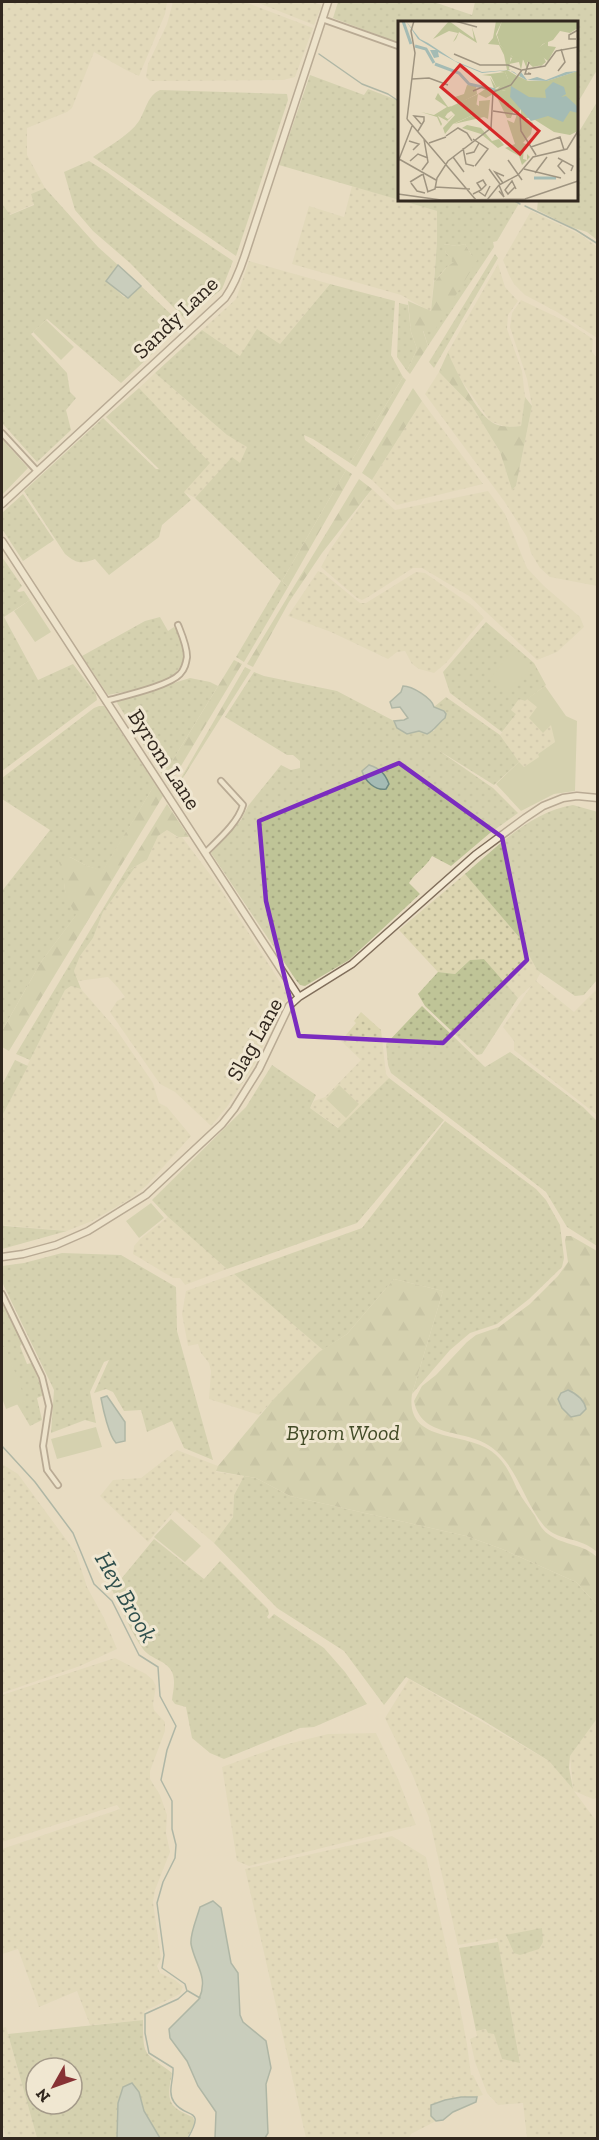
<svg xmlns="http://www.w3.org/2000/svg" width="599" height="2140" viewBox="0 0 599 2140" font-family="'Zilla Slab',serif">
	<defs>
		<pattern id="farmland-dots" width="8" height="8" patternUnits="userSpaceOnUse" patternTransform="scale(1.5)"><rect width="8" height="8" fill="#dcd5b0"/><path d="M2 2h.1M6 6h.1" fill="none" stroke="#bdb797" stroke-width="1.8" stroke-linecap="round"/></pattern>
		<pattern id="grass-dots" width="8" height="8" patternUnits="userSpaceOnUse" patternTransform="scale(1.5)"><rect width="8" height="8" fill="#bfc497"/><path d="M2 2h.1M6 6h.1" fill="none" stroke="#a5a882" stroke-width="1.8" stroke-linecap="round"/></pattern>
		<pattern id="forest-firs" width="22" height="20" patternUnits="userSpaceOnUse" patternTransform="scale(1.5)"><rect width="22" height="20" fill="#bfc497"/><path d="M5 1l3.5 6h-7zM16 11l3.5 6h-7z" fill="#a5a882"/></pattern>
	</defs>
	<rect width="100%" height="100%" fill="#e8dcc2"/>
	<path fill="url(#farmland-dots)" d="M2,2h165l-2,12 -26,62 -13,-6 -32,-18 -22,56 -5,4 -40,16v27l18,33 -14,6 3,10 -25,11 -7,-10z
		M173,2h72l68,26 -18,49 -12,3 -133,1 -4,-4 2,-13 19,-40z
		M256,2h57l8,3v2l-7,18z
		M352,186l85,25v30l-6,71 -30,-17 -109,-31 17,-58 35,11z
		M531,211l50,24 16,12v91l-40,-26 -32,-17 -11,-11 -5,-9 -6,-15z
		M249,261l81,23 -50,60 -40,12 -38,-26 34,-31z
		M498,264l7,23 13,14 -10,14 -1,14 15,42 3,26 -4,29 -15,1 -16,-6 -34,-48 -8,-21z
		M521,300l46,22 26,17 -1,13 6,7 -1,227 -47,-9 -10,-9 -9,-15 -4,-16 -23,-36 -79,-107 14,-22 33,34 28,46 12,38 4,-4 16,-80 -5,-27 -17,-52 2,-14z
		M155,373l72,62 21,12 -8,17 -8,-6 -37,40 -11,-6 -45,-104z
		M422,401l61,83 -86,21 -25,-25z
		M372,489l23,21 93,-19 17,23 22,54 17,18 36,31 4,10 -27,25 -20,8 -68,-64 -47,-28h-9l-45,29 -6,3 -5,-2 -36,-31 9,-17z
		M318,571l5,2 37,30h6l50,-31 9,1 48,33 11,12 -38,45 -12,10 -15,-4 -7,-5 -7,-13 -8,1 -9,7 -57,-27 -43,-16z
		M545,686l10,56 -17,12 2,3 -17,11 -23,-33 16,-21 -5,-4 8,-11 6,2z
		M167,830l10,7h5l36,48 71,111 -8,10 -25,56 -29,45 -16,19 -36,-34 -15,-8 -50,-72 7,-11 8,-4 -6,-8 -11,-12 -30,4 -4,-10 6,-15 13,-18 10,-26 33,-46 11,-6 11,-24z
		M465,874l54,63 18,33 4,2 -5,9 38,31 23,-23v126l-83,-65v-9l-11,-14 29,-42 -14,13 -34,-39 -14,1 -15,14 -17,-2 -39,-42z
		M71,986l10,3 35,40 37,54 6,20 8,4 24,29 -44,49 -17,14 -38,22 -25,10 -65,-6v-109l63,-126z
		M361,1012l20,18 5,44 3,4 -50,50 -29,-20 4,-7 11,-4 36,-37 -20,-19 15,-18 -2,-2z
		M168,1217l59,52 -42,16 -5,-7h-7l-40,-24 1,-8 6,-7z
		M234,1274l89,76 -64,65 -50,-16 2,-28 -2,-8 -8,-10 -3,-9 -10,2 -6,-32 4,-23z
		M177,1450l41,16 -2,6 28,4 -10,19 -1,22 -19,26 -39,-33 -27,32 -48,-46 13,-16 28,-2z
		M2,1464l16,10 58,79 11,34 17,31 13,31 -37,17 -78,27z
		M115,1658l31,16 7,6 3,6 -3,18 1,6 11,12v9l-15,40v8l10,16 7,20 -1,18 4,19 -15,38 -2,12 8,57 -4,7 3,7 15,7 8,7 -3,7 -35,17 -2,9 -53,5 -13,-34 -38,16 -21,-58 -16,5v-105l118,-40 -3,-4 -115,37v-147z
		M409,1679l140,82 24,27 -3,-32 27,-39v81l-4,1 -19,-8 23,31v316h-70l-4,-35 -25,2 -11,-12 -12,-31 -5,-23 7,-3 -1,-5 11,-2 7,4 8,26 18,3 -23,-124 -39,7 -29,-127 -16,-42 -28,-58z
		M376,1733l22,46 18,46 -167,41 -12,-5 -15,-94 58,-21 48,-12z
		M392,1836l34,21 33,146 8,41 4,31h2l10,20 -11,3 -11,-1 -30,19 5,5 -25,13 -2,4h-103l-61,-269z
		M6,2027l31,111h-31l-4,-15v-95z"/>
	<path fill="url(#grass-dots)" fill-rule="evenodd" d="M338,2h96l38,13 3,-13h122v68l-20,34 -1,-82h-176l-1,21 -66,-25z
		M310,75l54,20 4,-6 29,11 2,-7 1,107h121l-24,41 -4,1 1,5 -66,99 -5,-16 49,-74 -7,-12 -8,2 -13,-2 2,9 9,9c-10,4 -13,12 -21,20l3,-41v-30l-158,-46z
		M160,90l127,4 1,6 -52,156 -143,-99c14,-10 36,-21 46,-36 7,-11 8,-25 21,-31z
		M597,102v138l-10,-8 -16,-5 -34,-17 1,-10h38l1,-65z
		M89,161l18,11 65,48 61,41 -11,28 -37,30 -55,-56 -37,-32 -18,-21 -11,-38z
		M45,188l53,59 20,18 -11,16 17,16 8,-2 9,-9 33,31 7,10 -60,56 -74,-64 -16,15 36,39 3,19 6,6 -10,12 5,20 -34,32 -35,-39v-218h1l7,10 24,-10 -3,-11z
		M495,254l3,4 -64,110 -5,-6z
		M330,284l65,17 -4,54 12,22 -53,86 -37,-24 -9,-4 1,5 41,30 -64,111 6,6 -44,75 -8,-5 45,-76 -86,-83 37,-41 8,6 7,-16 -20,-12 -72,-62 47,-43 38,26 17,-27 23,15z
		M399,303l9,2 3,27 6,17 -10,22 -10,-14z
		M139,388l71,75 -26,29 7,8 -29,25 -3,12 -50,38 -14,-16c-14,5 -18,5 -30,-5l-41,-63 79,-73 53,51h3l-53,-52z
		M23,494l31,46 -31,21 -21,-32v-16z
		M2,557l20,29 -5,5 2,1 5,-1 6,9 -26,17 34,63 35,-16 23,30 1,6 -95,71z
		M160,617l8,14 6,-4c7,7 10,17 10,26 -2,35 -50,36 -76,42l-26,-39 63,-35z
		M486,622l48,41 12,22 -21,16 -6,-2 -8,11 5,4 -14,18 -52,-39 -7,-21z
		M254,672l10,4 73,15 57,30 1,3 16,8 23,-1 3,-7 8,-6 -11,-11 12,-10 54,38 19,27 -25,23 -56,-35 55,38 25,25 -28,20 -39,33 -19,-10c-6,11 -17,17 -23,27l11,11 -71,66 -44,26 -5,-1 -4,-5 -85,-127 30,-33 7,-14 33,-41 10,5 9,-2v-7l-7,-6h-6l-62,-38z
		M190,678l20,4 8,4 -55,90 -47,-75z
		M99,706h5l51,78 -52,87 -16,-5 -17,-9c-9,26 -8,34 7,57l-36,48 -39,69v-140l48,-61 -48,-31v-21l92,-70z
		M573,805l25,7 -1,168 -13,15 -9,1 -38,-26 -18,-33 -54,-63c30,-26 67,-63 108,-69z
		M136,866l-33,46 -10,26 -13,18 -6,15 7,18 -10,-3 -6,4 -35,70 -14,-6 109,-182z
		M484,959l34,39 -36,56 -5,1 -52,-49 -7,-12 20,-22 17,2 15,-14z
		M422,1006l63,61 25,-15 73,55 14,14v125l-30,-19 -21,-35 -155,-119 -3,-8 -2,-21z
		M15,1060l13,6 -26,50v-31z
		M272,1065l44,30 -6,13 28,20 51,-50 55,42 -87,103 -130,46 -59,-52 -16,-17 94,-93z
		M445,1121l91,68 10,11 14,25 4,33 -2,9 -33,32 -32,25 -27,9 -20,17 -38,44 31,-103 -49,-12 -47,55 -24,16 -89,-76 128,-46z
		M2,1225l3,1 62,5 -65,18z
		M62,1253l59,2 55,32 1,44 36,129 -29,-12 -12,-27 -25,11 -6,-22 -17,1 -11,-19 -7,-3 -12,4 15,-33 -5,2 -14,30 6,31 -11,-3 -34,13 3,-43 -52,-108v-16l22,-3z
		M2,1300l20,40 1,3 -3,3 7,18 5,-1 12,32 -7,3 5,22 -12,6 -13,-22 8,-3 -20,-54 -3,1z
		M244,1476l12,2 34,18 176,40 36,13 74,33 21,23 1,112 -28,39 -1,12 4,21 -24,-28 -68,-42 -75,-42 -22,28 -40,-54 -67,-43 -63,-65 19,-26 1,-22z
		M154,1539l50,40 16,-18 48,48 1,5 -2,3 2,2 5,-5 50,34 21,24 22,32 -53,23 -14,1 -76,31 -14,-6 -18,-15 -6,-31 -11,-3 -3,-4c1,-9 4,-19 0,-28 -6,-12 -22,-13 -29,-23 -13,-18 -21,-40 -31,-59z
		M542,1928l1,14 -4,7 -19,6 -6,-2 -8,-18z
		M498,1942l22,121 -18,-4 -8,-25 -6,-1 -2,-4 -10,2 -17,-83z
		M143,2020c0,39 1,31 29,53 -5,25 -6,34 21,44l2,6 -8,15h-150l-29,-104zM36,2068h36v36h-36z"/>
	<path fill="url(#forest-firs)" d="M443,244l14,2 8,-2 7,12 9,-2 -47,77h-11l5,15 -18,28 -3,-3 10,-22 -6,-17 -3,-31 23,10 3,-29c8,-8 11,-15 20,-20l-8,-9z
		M448,352c7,18 27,57 41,68 9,8 21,7 32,6l4,-29 7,9 -16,80 -4,4 -12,-38 -28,-46 -33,-34z
		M403,377l3,3 -50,87 -6,-4z
		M413,388l9,13 -50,79 -10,-7z
		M346,470l6,4 -64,113 -6,-6z
		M359,479l13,10 -50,64 -33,49 -36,65 -6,-3z
		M234,660l8,4 -73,122 -6,-10z
		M245,667l6,3 -77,122h-1z
		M155,784l8,12 -154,255 -7,-4v-16l39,-69 35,-47 -10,-18 -3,-21 -4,-14 11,-5 17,9 16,4z
		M167,804l22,33h-11l-11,-7 -9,6 -11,24 -22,12z
		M566,1236h5l26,15v301c-18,-16 -37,-10 -52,-25 -22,-25 -27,-63 -57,-82 -25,-16 -67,-7 -74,-44l8,-15 14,-11 31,-33 9,-7 23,-8 31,-23 28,-28 10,-14 -3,-21z
		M394,1279l49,12 -31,103c-7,48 49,38 76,55 16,10 22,24 29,40 5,10 12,18 18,27 3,6 7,14 13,18 16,12 35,9 50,24l-1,47 -21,-23 -74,-33 -36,-13 -176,-40 -34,-18 -40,-7 2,-5 55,-66 46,-48 28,-18z"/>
	<path fill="#bfc497" d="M46,320l28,27 -13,13 -28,-28z
		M2,439l26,29 -26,27z
		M30,600l21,32 -16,10 -21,-31z
		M513,649l19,19 -27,25 -15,-14z
		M545,686l21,30 11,5 -2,70 -21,3 -33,17 -25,-27 23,-22 5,5 15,-10 -1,-3 17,-12 -4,-17 -8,8 -14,-15 8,-11 -10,-8z
		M339,1085l20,19 -13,14 -20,-19z
		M151,1203l13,15 -25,20 -13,-17z
		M5,1346l21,55 -20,8 -4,-11v-50z
		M96,1427l6,20 -45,12 -6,-20z
		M171,1519l30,27 -16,16 -31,-25z"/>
	<path fill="#a4bbb4" stroke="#6c8881" stroke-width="1.5" d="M118,265l23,21 -13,12 -22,-17z
		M403,686c9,0 29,12 31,21l10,4 2,3 -1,4c-7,5 -10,12 -18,16l-8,-3 -12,3 -10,-6 -3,-7 10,-1 4,-2 -8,-11 -8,1 -2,-6 11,-10z
		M369,765c10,3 16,8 20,19l-3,5c-11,2 -21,-8 -24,-18z
		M568,1390c9,4 16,9 18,19l-6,6 -9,2 -9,-9 -4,-9 3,-6z
		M107,1396l18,26v19l-9,2c-7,-7 -13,-34 -15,-45z
		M213,1901l8,7 10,55 7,10 2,42 3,7 23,19 5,27 -5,16 2,49 -3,5h-50l1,-26 -18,-26 -11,-25 -17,-23 -1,-9 30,-30c10,-22 -4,-34 -8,-55 -1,-11 6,-26 9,-37z
		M132,2083l7,9 5,19 16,27h-43l1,-35 5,-16z
		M461,2097h16l-1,5 -23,10 -10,8 -7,1 -5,-5v-11l14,-5z"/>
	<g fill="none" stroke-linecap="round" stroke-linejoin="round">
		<path stroke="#6c8881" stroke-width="1.5" d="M319,54l43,30 26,10 12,8
			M513,200l7,4
			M525,206l51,24 22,14
			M2,1446l33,36 38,51 21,51 18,17 27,54 19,12 2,29 16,30 -9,24 -6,30 11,21v28l4,16 -1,13 -12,24 -6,21 7,52 -2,13 23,16 2,7 -9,8 -33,15v19l4,20 24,15c1,11 -6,24 1,34 12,18 32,4 14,36
			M188,1991l12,7"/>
		<defs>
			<path id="minor" d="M322,19l76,27
				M2,433l35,38
				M106,701c17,-5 63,-15 74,-27 5,-5 6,-11 7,-17 0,-11 -5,-22 -9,-32
				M205,853c13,-13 33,-30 38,-48l-22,-24
				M2,1294l40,83 7,29 -6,40 4,24 11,15"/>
			<path id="tertiary" d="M2,504l223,-206c10,-14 15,-28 20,-43l83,-253
				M2,541l297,456
				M2,1257l21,-3 33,-9 32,-14 58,-36 76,-71 12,-15 25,-40 30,-63 10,-9 53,-33 123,-109 50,-37 18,-12 20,-8 14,-2 21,2"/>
		</defs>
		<use href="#minor" stroke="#806e5b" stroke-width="8"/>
		<use href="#tertiary" stroke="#806e5b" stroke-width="9"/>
		<use href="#minor" stroke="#f4ead4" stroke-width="4.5"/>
		<use href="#tertiary" stroke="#f4ead4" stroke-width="6"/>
	</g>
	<path d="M0 0H599V2140H0ZM399,763l103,74 25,123 -84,83 -144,-7 -33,-135 -7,-80z" fill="#e8dcc2" fill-opacity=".55" fill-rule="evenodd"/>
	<path fill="none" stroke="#7b2cbf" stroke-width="4.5" stroke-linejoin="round" d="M399,763l103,74 25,123 -84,83 -144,-7 -33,-135 -7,-80z"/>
	<g text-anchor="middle" stroke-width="6" stroke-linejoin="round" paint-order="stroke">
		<g font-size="22" fill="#31271e" stroke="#f0e7d1">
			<text transform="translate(175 317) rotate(-44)" y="8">Sandy Lane</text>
			<text transform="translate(165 759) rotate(57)" y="8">Byrom Lane</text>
			<text transform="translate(254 1039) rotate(-61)" y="8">Slag Lane</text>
		</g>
		<g font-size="22" font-style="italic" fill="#424b27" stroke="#f0e7d1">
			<text x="343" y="1440">Byrom Wood</text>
		</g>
		<g font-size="24" font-style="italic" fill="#2f4f4d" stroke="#f0e7d1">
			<text transform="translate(126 1597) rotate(60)" y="8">Hey Brook</text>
		</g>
	</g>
	<g transform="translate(398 21)">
		<rect width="180" height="180" fill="#e8dcc2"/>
		<path d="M99,13l41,14 10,-7v5l8,1 -8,14 -7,-5 -7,5 8,4 -9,2 -6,-5v7l-4,-10 -2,11 -2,-8 -10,2 3,-6 -3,-1 -1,-3 5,3 -13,-12zM107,51l3,7h-7v6l-5,2 -5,-11 -9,-1zM69,64l9,1 1,8 -19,10 -3,-7 9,-3zM112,65l11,23 -3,5 15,9 -2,11 -8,9 6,2 -5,3 -1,11 4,1v-6l3,3 -8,8 -3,-9 -14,-8 10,-4 -8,-24 7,3 3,-9 -4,-2 -2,6h-4l-12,-25 -9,5 -8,-4 10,-7 18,4 -3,-4zM40,72l10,14 4,-1 -7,11 3,2 6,-5 -7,7 6,3 -15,-8 4,8 -1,2 -4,-9 -16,-5 13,3 13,-8 -12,-8zM92,79l-2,19 -4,-2 -30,7 21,-10 -1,-11 5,3v-5zM69,104l14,3 11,13 7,-2 5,6 -6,3 -17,-14 -19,-6z" fill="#bfc497"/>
		<path d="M51,0l25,18 -2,-12 5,16 -18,-11 -3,7 -3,3 5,-9 -9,-2 -16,8zM98,0h6l-6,13 4,11 11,9 -2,15 7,4 -5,-3h-4l10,6 -6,16 -14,-3 3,-3 -6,3 -4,-12 6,10 5,-8h7l-3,-7h-5l7,-2 -3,-15 -5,-10 -11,-1 5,-6zM80,73l-3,20 -22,10 -8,10 -2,-6 12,-13 -4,-4 -6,4 7,-9z" fill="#bfc497"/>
		<path d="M104,0h75l1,7 -8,5 -10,-2 -7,9 -10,4 -4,4 7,14 -5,4 -34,-12 -10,-19zM180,50v60l-8,4 -16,-3 -22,-14h-11v-9l-15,-10 1,-13 11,-10 10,5h19z" fill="#bfc497"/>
		<path d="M8,0l14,18 8,4 27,18 27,11 26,-2 6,2 5,4 2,-4 6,8 10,-3 9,3 20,-8 12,-1 -31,10 -21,-1 -17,-10 -27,3 -22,-9 -22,-12 1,5 -5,1 -4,-8h6l-18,-11zM155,61l11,5 2,7 -5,3 5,-1 12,11v6l-8,-2 -7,11 -15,-6 -17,5 -21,-24 1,-11 18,11 17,1 -1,-8z" fill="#a4bbb4"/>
		<path fill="none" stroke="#a4bbb4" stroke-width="3" d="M5,0l8,23M17,25l11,3 8,14M37,43l24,9 10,11 26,6M136,157h22"/>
		<path fill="none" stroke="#9f9480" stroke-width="1.5" d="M57,0l22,6M178,18h-7v-4l9,-5M158,30l22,-4M56,33l26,11h28l13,5M160,50l7,-9 -4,-13M130,52l3,1h-6l4,-12M14,58l17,-1 19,7M75,70l9,-4 11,5M95,90l27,4 1,16 15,24M9,98l69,81M9,98l8,-66 -4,-22 3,-10M20,110l6,-10v-4l-10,-1 7,8M48,115l12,-8 9,5 5,8M75,118l15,10 -13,17M11,120l10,3 -6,6M31,122l17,-6M133,126l29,-10 4,13M65,127l3,16 8,2M68,133l8,-2 5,-9M55,136l11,15M160,137l15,8 -2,5M1,138l37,21M110,139l14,20M165,139l-5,6 7,8M12,140l8,-7 10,4M0,141l14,-36M91,148l11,15M126,148l37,9M24,149l6,-8 -4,-23M137,152l12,-16M12,161l13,-8 5,18M13,162l6,8 8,2M105,162l-8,-11 9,4M37,166l35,2M117,166l-7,7 -3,-4 7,-9 4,8M80,170l7,5 5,-10M101,170l5,6 -5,-12M29,171l8,-3 2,-11 11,-17 43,-33 2,-36 18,-7 11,-15 23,-4 11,-15M0,173l43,6 84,-1 53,-18M75,173l8,-4 5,-5 -3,-5 -6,3 4,6M89,179l12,-15 19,-10 15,-18 34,-8 11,-18"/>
		<path fill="#d62828" fill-opacity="0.15" stroke="#d62828" stroke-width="3" d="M62,44l79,66 -19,23 -79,-67z"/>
		<rect width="180" height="180" fill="none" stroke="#31271e" stroke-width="3"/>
	</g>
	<rect width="599" height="2140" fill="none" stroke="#31271e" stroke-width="6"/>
	<g transform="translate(54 2086) rotate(230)"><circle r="28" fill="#f0e7d1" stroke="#a49a89" stroke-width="1.5"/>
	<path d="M0-4.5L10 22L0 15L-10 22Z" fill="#873234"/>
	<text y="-9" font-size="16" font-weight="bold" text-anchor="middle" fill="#31271e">N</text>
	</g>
</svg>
